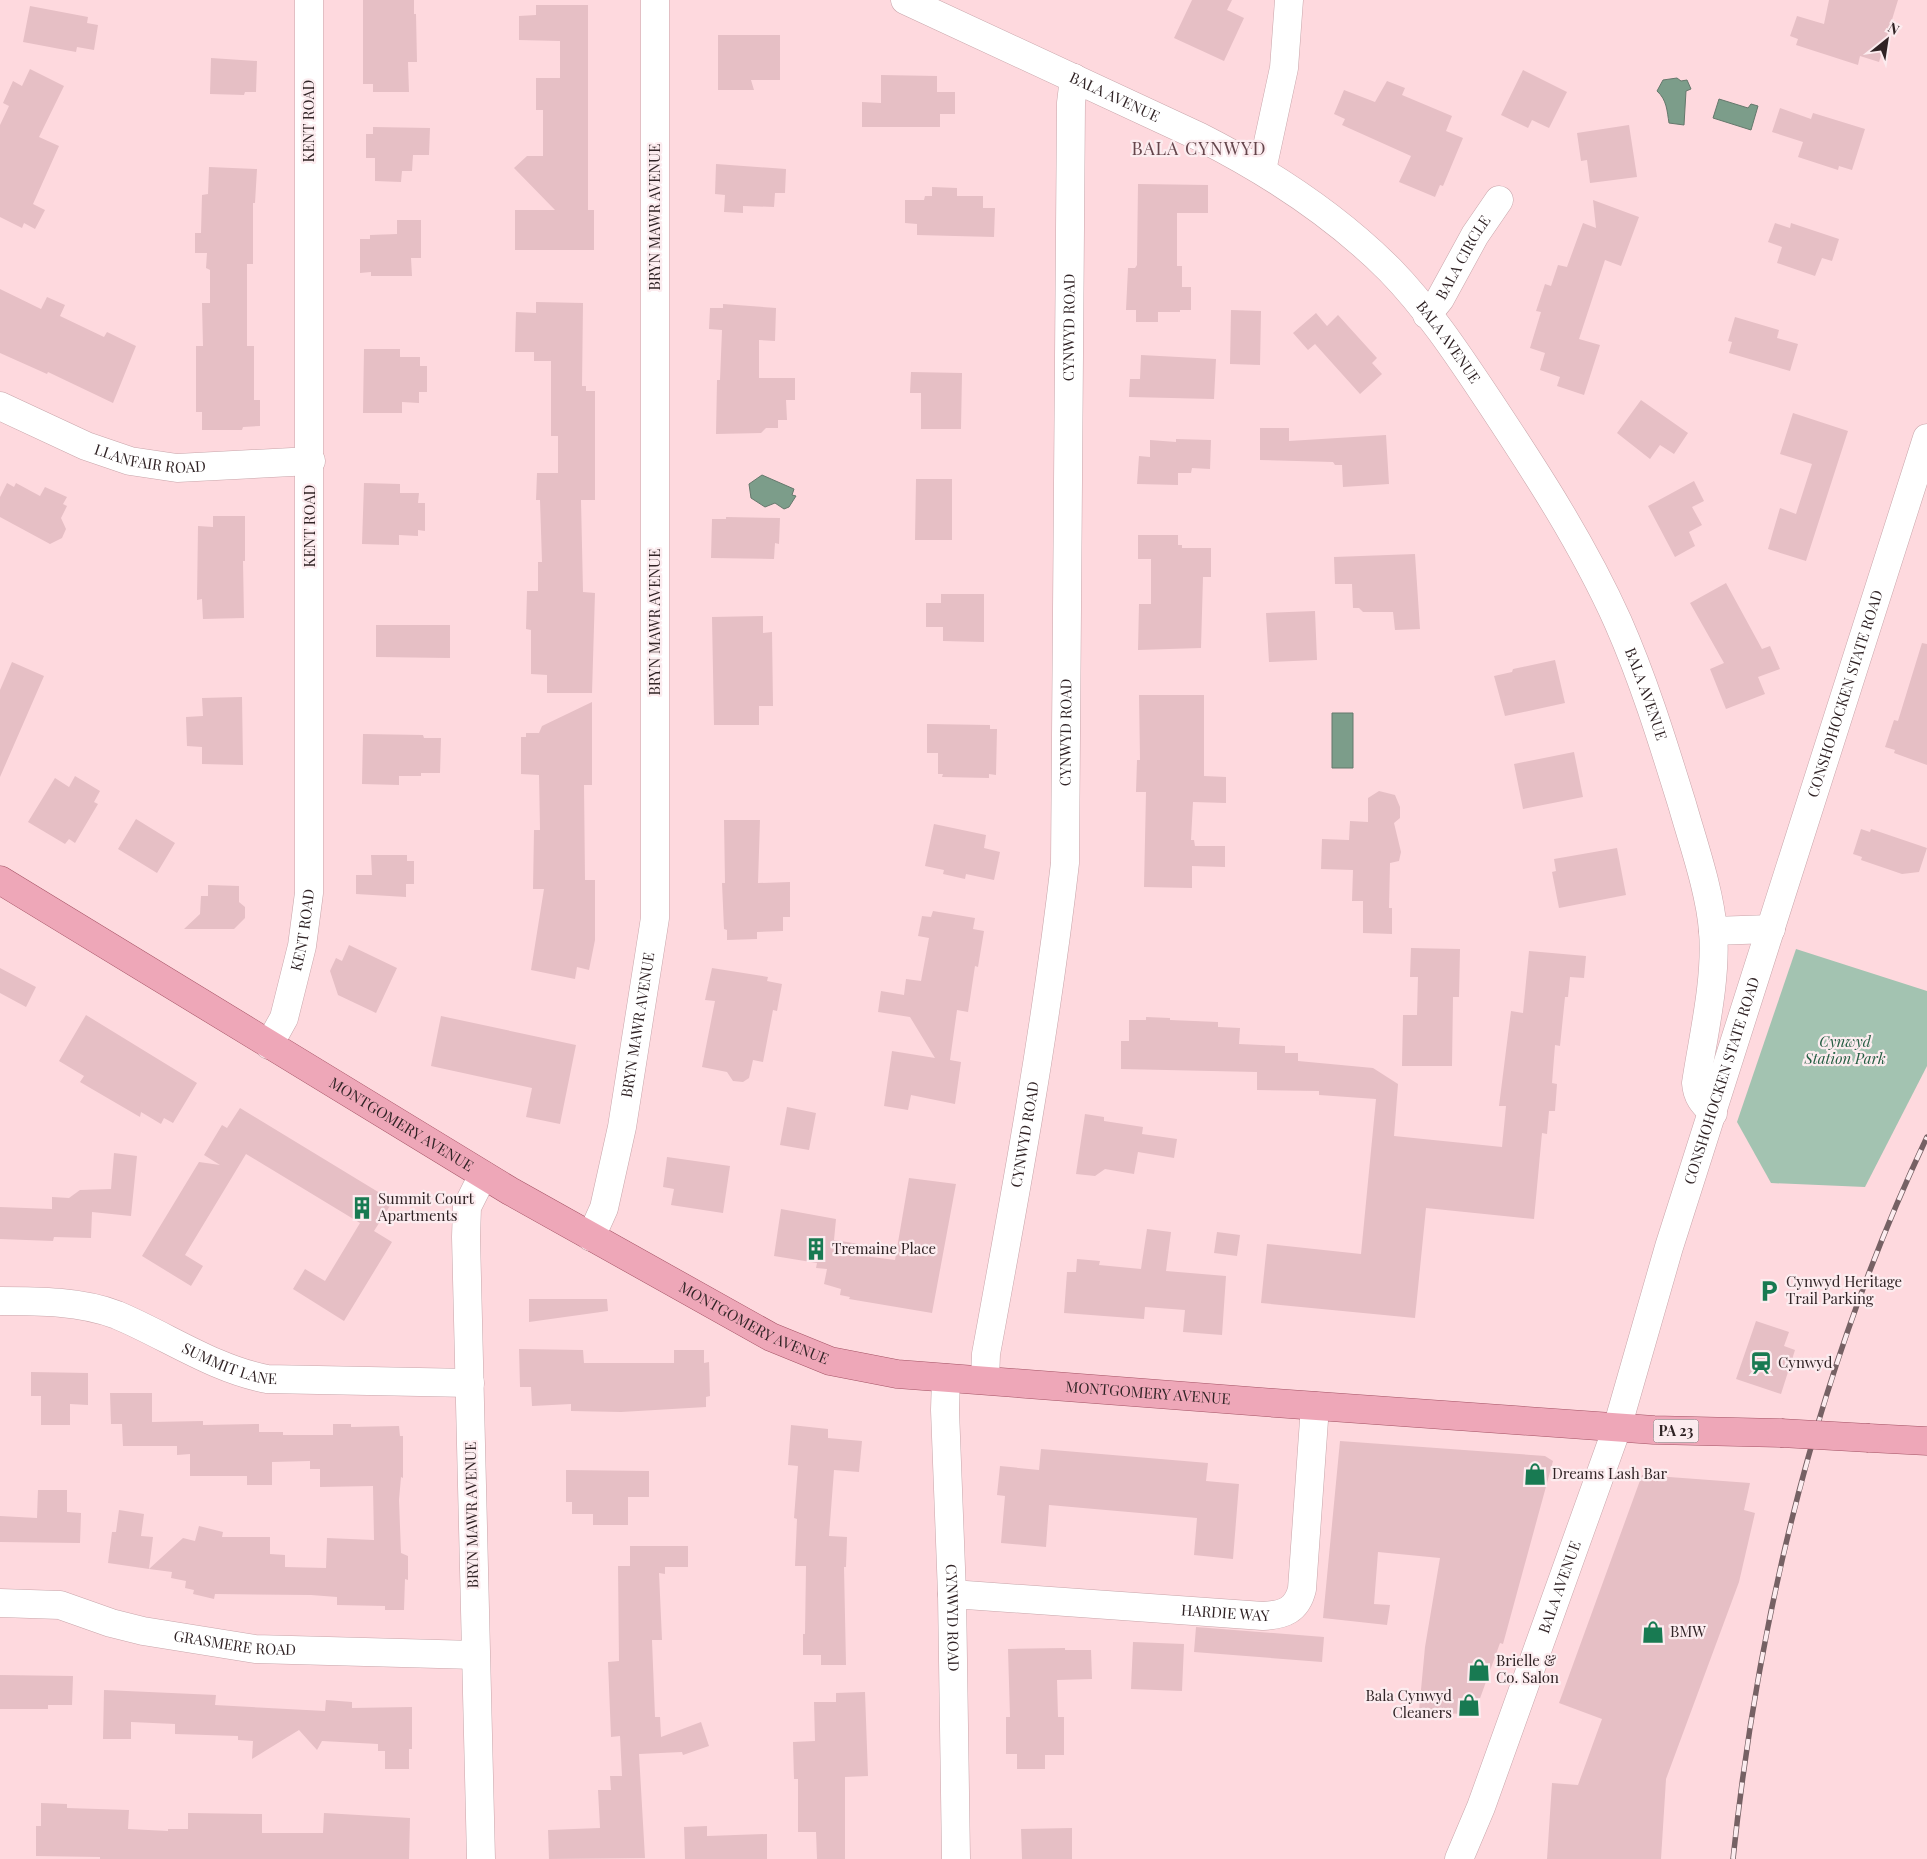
<svg xmlns="http://www.w3.org/2000/svg" width="1927" height="1859" viewBox="0 0 1927 1859" font-family="'Playfair Display',serif">
	<rect width="100%" height="100%" fill="#fed9de"/>
	<path fill="#a3c3b1" d="M1796,949l131,42v75l-62,121 -94,-4 -34,-61z"/>
	<path fill="#7c9d8a" stroke="#65786c" d="M1677,78l4,3 6,-1 4,9 -5,2 -2,34 -15,-2c-2,-12 -2,-23 -12,-32l6,-11z
		M1719,99l29,9 3,-4 7,2 -7,24 -38,-12z
		M762,475l32,14 -2,6 4,1 -7,11 -5,2 -9,-6 -10,4 -14,-9 -2,-14z
		M1332,713h21v55h-21z"/>
	<path fill="#e6bfc5" d="M363,0h51v14h2l1,48h-9l1,30h-36v-8h-10z
		M1192,0h40l-5,10 17,8 -20,43 -50,-23z
		M1829,0h69l-19,62 -19,-6 -2,9 -62,-20 2,-6 -8,-3 7,-20 27,8z
		M536,5h52v205h6v40h-79v-40h40l-41,-42 13,-12h16v-46h-7v-32h24v-37l-41,-1v-24l17,-1z
		M30,6l58,11 -1,6 11,2 -4,25 -17,-3 -1,5 -53,-10z
		M718,35h62v45h-29l3,10h-36z
		M211,58l46,3 -1,31h-11l-1,3 -34,-1z
		M30,69l34,17 -25,51 20,9 -26,58 12,6 -10,19 -11,-6 -2,5 -22,-11v-92l9,-19 -6,-3 10,-22 9,5z
		M1523,70l44,22 -18,36 -17,-8 -4,8 -27,-13z
		M881,75l56,1v16h18v22h-15v13h-78v-25l19,1z
		M1387,81l18,7 -3,7 50,21 -6,15 17,7 -20,48 -3,-1 -5,12 -36,-15 12,-26 -69,-31 3,-6 -11,-5 10,-24 31,12z
		M1780,108l31,11 2,-6 52,16 -13,41 -13,-4 -1,4 -40,-13 5,-15 -31,-10z
		M1629,125l8,52 -47,6 -3,-23 -6,1 -4,-28z
		M373,127l57,1 -1,27h-16l-1,16h-10l-1,11 -26,-1v-23h-9v-24h7z
		M716,164l70,5 -1,24h-10l-1,14 -31,-1v7l-19,-1 1,-17 -10,-1z
		M209,167l48,2 -2,34h-2v61h-6v82h7v54h6v26l-17,1 -1,3h-40v-18h-6v-66h7l-1,-43h8v-33l-4,-2 1,-15h-12v-20h6l1,-38 6,-1z
		M1138,184l70,1v28h-31v53h5v21h9v23h-11v2h-22v10h-22v-12h-10l2,-42h7l2,-3z
		M932,187l25,1v8h26v12h12l-1,29 -77,-2v-11l-12,-1v-23h19l1,-4h7z
		M1593,200l46,17 -18,49 -16,-6 -26,79 21,6 -16,50 -27,-9 3,-9 -20,-7 5,-17 -15,-5 11,-36 -5,-1 9,-27 6,2 7,-21 9,2 16,-44 13,5z
		M397,220h24v38h-10l1,18h-41v-4l-11,1v-34h10v-4l27,-1z
		M1775,223l15,5 1,-5 48,16 -7,22 -10,-3 -7,18 -38,-13 5,-16 -14,-5z
		M0,289l41,20 6,-12 18,8 -5,11 44,21 3,-5 29,14 -23,57 -65,-31 -1,2 -47,-21z
		M536,302l47,1 -1,83h4v5h9v109h-14l2,92 12,1 -3,100h-45v-18l-16,-1v-44l-5,-1 1,-38h11v-29h4l-2,-62h-4l1,-27h21v-37h-7v-75h-17v-9h-19l1,-40 20,1z
		M723,304l53,4 -1,33 -16,-1v38h36v22h-9l1,20h-9v8h-12l-5,5 -45,1 1,-54h3l2,-50 -13,-1 1,-21h13z
		M1231,310l30,1 -1,54 -30,-1z
		M1316,313l11,13 11,-11 39,43 -5,5 10,11 -22,20 -45,-50 -7,6 -15,-17z
		M1735,317l44,13 -2,8 21,6 -8,27 -61,-18 3,-11 -4,-1z
		M364,349h36v8h20v9h7v26h-8v11l-17,-1v11h-39z
		M1141,355l75,4 -2,40 -85,-2 1,-18h10z
		M911,372l51,1 -1,56h-40v-36h-11z
		M1641,400l47,33 -14,21 -14,-9 -10,14 -33,-26z
		M1793,413l55,18 -42,130 -38,-12 12,-41 16,6 16,-50 -32,-10z
		M1260,428h29v13l97,-6 3,49 -46,3 -1,-22h-7l-2,-3 -73,-2z
		M1176,439l35,1 -1,29 -18,-1 -1,5h-13v12l-41,-1 2,-28 11,1v-17l26,2z
		M916,479h36v61h-37z
		M1694,481l10,20 -12,6 10,18 -13,7 6,14 -20,11 -27,-51z
		M7,483l7,4 2,-4 24,13 5,-9 22,10 -4,7 4,2 -6,12 5,11 -4,9 -12,6 -50,-27v-20z
		M364,483l36,1v9h19l-1,10h7v28l-7,-1v6l-19,-1v10l-37,-1z
		M213,516h32v45h-2l1,57 -41,1 -1,-20 -5,1 1,-74 15,1z
		M726,517l54,1 -1,26 -4,-1 -1,16 -63,-1 1,-39h14z
		M1138,535h40v10h4v3h29v29h-8l-2,71 -63,2 1,-46h12v-45h-13z
		M1415,554l5,75 -25,1 -2,-18h-30l-4,-4h-6l-1,-24h-17l-1,-27z
		M1726,583l36,66 8,-3 10,23 -22,8 7,17 -39,15 -16,-40 14,-6 -34,-60z
		M941,594h43v48l-41,-1v-14h-17v-24h15z
		M1315,611l2,49 -48,2 -3,-49z
		M763,616v17l9,-1 1,74h-14v19h-45l-2,-108z
		M376,625h74v33l-74,-1z
		M1922,643l5,1v121l-33,-12 1,-3 -10,-3 9,-27 4,1z
		M1555,660l10,43 -60,13 -11,-40 18,-4 1,-3z
		M12,662l32,14 -44,101v-87z
		M1139,695h65v81l22,1v26l-33,-1 -2,38h3l1,6h30v21l-33,-1v22l-48,-1 2,-95h-10l1,-32h3z
		M242,697l1,68 -41,-1v-17l-15,-1 -1,-29 17,-1 -1,-18z
		M592,702v83h-8l1,95h10v60l-6,30 -12,-3 -2,12 -44,-9 13,-81h-11l1,-59h6l-1,-55 -18,-1v-37h5v-4h13l3,-7z
		M927,724l63,1v4h7l-1,46 -7,-1v4l-47,-1 1,-3h-5v-21h-11z
		M363,734l60,1 1,3h17l-1,35h-19v3h-22v9l-37,-1z
		M1574,752l9,45 -60,12 -9,-45z
		M75,776l25,15 -6,11 4,2 -23,39 -6,-4 -4,5 -37,-22 27,-44 14,9z
		M1379,791l16,4 5,12v11l-6,5 7,29 -2,9 -9,2 -1,45h3v26l-29,-1v-32h-11l1,-31 -32,-1 1,-30 27,1 1,-19 18,1v-24z
		M136,819l39,24 -18,30 -39,-24z
		M724,820h36l-2,63 32,-1v35h-7v14l-26,1v7l-30,1v-10l-3,-1 -2,-46h3z
		M934,824l52,11 -2,13 16,4 -6,28 -28,-6 -1,5 -22,-5 1,-4 -19,-4z
		M1861,829l9,3 1,-3 56,19 -8,24 -17,2 -41,-14 1,-3 -9,-3z
		M1617,848l9,47 -67,13 -7,-36 4,-1 -2,-12z
		M371,855h36v6h7v23h-8v13l-50,-3v-19h16z
		M208,885l31,1v16l6,5v11l-11,11h-50l16,-15 1,-18h7z
		M933,911l42,7 -2,11 11,2 -6,36 -3,-1 -7,46 -11,-2 -7,50 11,2 -6,42 -44,-9 -3,15 -24,-4 8,-55 43,7 -25,-41 -32,-5 3,-21 23,4 2,-16 15,2 8,-43 -11,-2 4,-20 9,1z
		M349,945l48,23 -21,45 -38,-18 -8,-24 6,-13 6,3z
		M1411,948l49,1 -1,48h-6l-1,69h-50l1,-51h14l1,-38h-8z
		M1529,951l57,5 -2,22 -14,-1 -2,20h-3l-5,49 -5,-1 -3,38 5,1 -2,27h-6l-2,23 -5,-1 -8,86 -108,-11 -11,110 -154,-15 6,-59 94,10 15,-155 -57,-4v-4l-62,-1v-18l-136,-3v-28h8v-21h17v-3l24,1v2l48,2v5l22,1 -1,16 46,2v7h13v8l75,7 25,16 -4,52 108,11 4,-41h-7l12,-95 12,2z
		M0,968l36,19 -10,20 -26,-14z
		M712,968l56,9 -1,4 15,3 -5,27 -4,-1 -10,52 -10,-2 -4,18 -6,4 -10,-1 -6,-9 -25,-5 13,-66 -10,-1z
		M86,1015l111,68 -24,40 -9,-5 -3,6 -20,-12 -1,5 -60,-35 4,-6 -25,-15z
		M441,1016l135,29 -16,79 -34,-7 6,-29 -101,-22z
		M787,1107l29,6 -7,37 -29,-5z
		M240,1108l153,93 -19,30 18,11 -48,79 -51,-32 12,-20 20,12 35,-58 -114,-69 -61,101 18,11 -12,20 -49,-30 57,-94 21,3 -16,-10 18,-30 5,3z
		M1085,1114l19,3v4l39,6 -1,7 35,5 -3,19 -36,-6 -4,22 -29,-5 -10,7 -19,-2z
		M114,1153l23,3 -6,60 -39,-4 -1,26 -37,-1 -1,4 -53,-2v-32l52,2v-12l17,1 11,-8 31,-1z
		M667,1157l63,9 -7,47 -52,-8 3,-16 -11,-2z
		M909,1178l47,6 -24,129 -83,-14 1,-2 -10,-2 1,-6 -17,-5 3,-15 -11,-1 1,-5 -43,-7 7,-47 55,10 -2,21 25,4 -2,11 38,5z
		M1147,1229l24,3 -5,39 60,5 -4,59 -39,-3 2,-22 -40,-3 -1,12 -80,-6 3,-41h9l1,-13 23,2 -1,4 42,4z
		M1217,1232l23,3 -3,21 -23,-3z
		M529,1299h78l1,12 -79,11z
		M1756,1321l33,11 -5,14 11,4 -14,44 -45,-15z
		M519,1349l64,1 1,13h90v-13h30v13l5,-1 1,34 -4,1v10l-85,5 -50,-1v-7l-39,2 -1,-19h-11z
		M31,1372l57,1v32l-18,-1v21h-29v-29h-10z
		M110,1393h42v29l51,-1v4l56,-1v8h24v3h50v-11h18v3l48,-1 1,10h3v42l-2,-1 -2,23 2,53 7,3v24l-3,-1 -1,31h-19v-4l-48,-1v-8l-26,-2 -96,-1 -1,5 -21,-5 1,-4 -9,-2 1,-7 -15,-3 1,-6 -23,-3 34,-31 12,3 4,-15 24,6 -1,5h48v17l15,1v12l41,1 1,-30 47,2 -1,-54 -53,1v-18h-10v-8l-38,1v23h-25v-9h-57v-22l-13,1v-9h-54l-1,-22h-11z
		M791,1425l37,4v9l34,3 -3,31 -25,-2 -5,66 18,1 -1,30h-2l2,98h-25v-10h-18v-21h2l1,-68h-11l2,-47 -3,-1 4,-52 -10,-1z
		M1340,1441l205,15 8,5 -50,183 -3,-1 -26,72 -55,-4 6,-64 15,-89 -62,-6 -4,52 16,1 -3,20 -64,-7z
		M1041,1449l167,14 -2,18 33,3 -6,75 -39,-4 3,-37 -148,-13 -3,42 -45,-4 4,-47 -8,-1 3,-29 39,4z
		M566,1470l83,1v26h-21v28h-35v-11h-21v-12h-6z
		M1642,1475l108,8 -6,27 11,3 -16,69 -73,197 -5,80h-114l5,-76 26,2 24,-66 -43,-16z
		M38,1490h29v22l14,1 -1,30 -80,-1v-26l37,2z
		M119,1510l25,4 -3,22 12,1 -4,32 -41,-6 4,-31h4z
		M630,1546h58v21h-23v7l-6,-1 3,67h-10l3,77h5l1,20 40,-15 8,24 -26,9 -1,-3 -43,2 6,104 -96,1 -1,-29 52,-2 -2,-38h13l-1,-14h12l-2,-40 -9,1 -3,-75 11,-1 -1,-95h12z
		M1196,1627l128,10 -2,25 -128,-10z
		M1133,1642l51,2 -2,47 -51,-2z
		M1065,1648v2h26l1,29 -35,1 1,37h6v38h-19v14h-28v-15h-11v-37h4l-2,-68z
		M0,1675l73,1 -1,29h-24v4h-48z
		M104,1690l112,5 -1,10 110,6 1,-11 26,2v6l60,-1v42h-3v20h-24v-18h-7v-7l-56,-3 -5,9 -18,-20 -47,29 1,-18 -15,-1v-4l-63,-2v-10l-44,-2v17h-28z
		M865,1692l3,84 -23,1v82h-28l-1,-27h-18v-53h-4l-1,-37 22,-1 -1,-39h22v-9z
		M41,1803l26,1v4l62,2 -1,19 40,2v-2h20v-16l74,1v19h61l1,-20 86,5 -1,41h-309v-2l-64,-1v-30h5z
		M707,1826v10l60,-2v25h-82l-1,-32z
		M1072,1828v31h-50l-1,-30z"/>
	<g fill="none" stroke-linecap="round" stroke-linejoin="round">
		<defs>
			<g id="street">
				<path id="s1" d="M905,0l295,137c69,35 134,77 190,133 38,39 69,86 99,131 47,71 94,143 129,221 26,59 45,121 64,182 11,39 28,87 31,127 4,47 -10,106 -17,152 1,14 7,20 17,30"/>
				<path d="M1262,170l22,-102 5,-68"/>
				<path id="s2" d="M1427,315l13,-16 35,-64 24,-35"/>
				<path id="s3" d="M0,406l86,40 44,15 47,7 134,-7"/>
				<path d="M1713,931l58,-2"/>
				<path id="s4" d="M269,1045l15,-27 18,-72 7,-53v-893"/>
				<path id="s5" d="M591,1237l13,-29 18,-81 33,-209v-918"/>
				<path id="s6" d="M0,1301c38,0 81,0 117,14 50,21 97,54 150,64l203,4"/>
				<path id="s7" d="M946,1378l-1,32 7,184 4,265"/>
				<path id="s8" d="M985,1380l1,-26c30,-163 60,-326 79,-491l6,-760 3,-25"/>
				<path id="s9" d="M952,1594l311,22c21,-1 34,-6 39,-27l13,-183"/>
				<path id="s10" d="M0,1603l60,2 51,18 32,8 112,18 220,6"/>
			</g>
			<g id="secondary">
				<path d="M481,1859l-15,-622 1,-30 16,-32"/>
				<path id="s11" d="M1459,1859l22,-52 136,-379 52,-181 258,-809"/>
			</g>
			<g id="primary">
				<path id="s12" d="M0,880l510,311 261,146 59,24 67,13 378,29 379,27 127,3"/>
				<path d="M1869,1438l58,3"/>
			</g>
		</defs>
		<use href="#street" stroke="#c8a5aa" stroke-width="29"/>
		<use href="#secondary" stroke="#c8a5aa" stroke-width="29"/>
		<use href="#primary" stroke="#a45365" stroke-width="29"/>
		<use href="#street" stroke="#fff" stroke-width="28"/>
		<use href="#secondary" stroke="#fff" stroke-width="28"/>
		<use href="#primary" stroke="#eea7b8" stroke-width="28"/>
		<defs>
			<path id="rail" d="M1733,1859c26,-248 87,-496 194,-722"/>
		</defs>
		<use href="#rail" stroke="#766164" stroke-width="5.5"/>
		<use href="#rail" stroke="#fcecef" stroke-width="4" stroke-dasharray="11" stroke-linecap="butt"/>
		<defs>
			<path id="primary-bridge" d="M1781,1433l88,5"/>
		</defs>
		<use href="#primary-bridge" stroke="#a45365" stroke-width="29" stroke-linecap="butt"/>
		<use href="#primary-bridge" stroke="#eea7b8" stroke-width="28"/>
	</g>
	<defs>
		<symbol id="building-bare" viewBox="-9 -9 18 18"><path d="M-4-6H4V6H1V3H-1V6H-4ZM-2.5-4.3h1.7v1.8h-1.7ZM.8-4.3h1.7v1.8H.8ZM-2.5-1h1.7V.8h-1.7ZM.8-1h1.7V.8H.8Z" fill="#187a52" stroke="#fcecef" stroke-width="2.5" paint-order="stroke"/></symbol>
		<symbol id="parking-bare" viewBox="-9 -9 18 18"><path d="M-3.5-5.5H1a3.5 3.5 0 0 1 0 7H-1V5.5H-3.5ZM-1-3.4V-.6H.8a1.4 1.4 0 0 0 0-2.8Z" fill="#187a52" stroke="#fcecef" stroke-width="2.5" paint-order="stroke"/></symbol>
		<symbol id="station-bare" viewBox="-9 -9 18 18"><path d="M-3-6H3Q5-6 5-4V2Q5 4 3 4L4.5 6H3L1.5 4h-3L-3 6H-4.5L-3 4Q-5 4-5 2V-4Q-5-6-3-6ZM-3.5-4v3h7v-3ZM-3.5 1v1.5H-2V1ZM2 1v1.5H3.5V1Z" fill="#187a52" stroke="#fcecef" stroke-width="2.5" paint-order="stroke"/></symbol>
		<symbol id="shop-bare" viewBox="-9 -9 18 18"><path d="M-5-2.5h2.3a2.7 3.5 0 0 1 5.4 0H5L5.5 6h-11ZM-1.5-2.5h3a1.5 2.3 0 0 0-3 0Z" fill="#187a52" stroke="#fcecef" stroke-width="2.5" paint-order="stroke"/></symbol>
	</defs>
	<g fill-rule="evenodd">
		<use href="#building-bare" x="346" y="1192" width="32" height="32"/>
		<use href="#building-bare" x="800" y="1233" width="32" height="32"/>
		<use href="#parking-bare" x="1753" y="1275" width="32" height="32"/>
		<use href="#station-bare" x="1745" y="1347" width="32" height="32"/>
		<use href="#shop-bare" x="1519" y="1458" width="32" height="32"/>
		<use href="#shop-bare" x="1637" y="1616" width="32" height="32"/>
		<use href="#shop-bare" x="1463" y="1654" width="32" height="32"/>
		<use href="#shop-bare" x="1453" y="1689" width="32" height="32"/>
	</g>
	<g text-anchor="middle" stroke-width="4.5" stroke-linejoin="round" paint-order="stroke">
		<rect fill="#fcecef" stroke="#6d5f62" stroke-width="1" x="1653.5" y="1419.5" width="45" height="23" rx="4"/>
		<g font-size="14" font-weight="bold" fill="#302325">
			<text x="1676" y="1436">PA 23</text>
		</g>
		<g font-size="15" fill="#302325" stroke="#fcecef">
			<text dy="5" stroke="none"><textPath href="#s1" startOffset="231">BALA AVENUE</textPath></text>
			<text transform="translate(309 121) rotate(-90)" y="5">KENT ROAD</text>
			<text transform="translate(655 217) rotate(-90)" y="5">BRYN MAWR AVENUE</text>
			<text dy="5" stroke="none"><textPath href="#s2" startOffset="68">BALA CIRCLE</textPath></text>
			<text dy="5" stroke="none"><textPath href="#s8" startOffset="1059">CYNWYD ROAD</textPath></text>
			<text dy="5" stroke="none"><textPath href="#s1" startOffset="651">BALA AVENUE</textPath></text>
			<text dy="5" stroke="none"><textPath href="#s3" startOffset="161">LLANFAIR ROAD</textPath></text>
			<text transform="translate(310 526) rotate(-90)" y="5">KENT ROAD</text>
			<text transform="translate(655 622) rotate(-90)" y="5">BRYN MAWR AVENUE</text>
			<text dy="5" stroke="none"><textPath href="#s11" startOffset="1228">CONSHOHOCKEN STATE ROAD</textPath></text>
			<text dy="5" stroke="none"><textPath href="#s1" startOffset="1056">BALA AVENUE</textPath></text>
			<text dy="5" stroke="none"><textPath href="#s8" startOffset="654">CYNWYD ROAD</textPath></text>
			<text dy="5" stroke="none"><textPath href="#s4" startOffset="121">KENT ROAD</textPath></text>
			<text dy="5" stroke="none"><textPath href="#s5" startOffset="218">BRYN MAWR AVENUE</textPath></text>
			<text dy="5" stroke="none"><textPath href="#s11" startOffset="822">CONSHOHOCKEN STATE ROAD</textPath></text>
			<text dy="5" stroke="none"><textPath href="#s12" startOffset="470">MONTGOMERY AVENUE</textPath></text>
			<text dy="5" stroke="none"><textPath href="#s8" startOffset="249">CYNWYD ROAD</textPath></text>
			<text dy="5" stroke="none"><textPath href="#s12" startOffset="875">MONTGOMERY AVENUE</textPath></text>
			<text dy="5" stroke="none"><textPath href="#s6" startOffset="242">SUMMIT LANE</textPath></text>
			<text dy="5" stroke="none"><textPath href="#s12" startOffset="1280">MONTGOMERY AVENUE</textPath></text>
			<text transform="translate(472 1515) rotate(-91)" y="5">BRYN MAWR AVENUE</text>
			<text dy="5" stroke="none"><textPath href="#s11" startOffset="290">BALA AVENUE</textPath></text>
			<text dy="5" stroke="none"><textPath href="#s9" startOffset="274">HARDIE WAY</textPath></text>
			<text dy="5" stroke="none"><textPath href="#s7" startOffset="240">CYNWYD ROAD</textPath></text>
			<text dy="5" stroke="none"><textPath href="#s10" startOffset="240">GRASMERE ROAD</textPath></text>
		</g>
		<g font-size="15" font-style="italic" fill="#245d42" stroke="#fcecef">
			<text x="1845" y="1047">Cynwyd<tspan x="1845" dy="17">Station Park</tspan></text>
		</g>
		<g font-size="15" fill="#302325" stroke="#fcecef" text-anchor="start">
			<text x="378" y="1204">Summit Court<tspan x="378" dy="17">Apartments</tspan></text>
			<text x="832" y="1254">Tremaine Place</text>
			<text x="1786" y="1287">Cynwyd Heritage<tspan x="1786" dy="17">Trail Parking</tspan></text>
			<text x="1778" y="1368">Cynwyd</text>
			<text x="1552" y="1479">Dreams Lash Bar</text>
			<text x="1670" y="1637">BMW</text>
			<text x="1496" y="1666">Brielle &amp;<tspan x="1496" dy="17">Co. Salon</tspan></text>
			<text x="1452" y="1701" text-anchor="end">Bala Cynwyd<tspan x="1452" dy="17">Cleaners</tspan></text>
		</g>
		<g font-size="18" letter-spacing="1" fill="#65464c" stroke="#fcecef">
			<text x="1199" y="155">BALA CYNWYD</text>
		</g>
	</g>
	<g transform="translate(1887 40) rotate(30)" stroke="#fcecef" stroke-width="4" paint-order="stroke">
	<path d="M0-4L9 19L0 12L-9 19Z" fill="#302325"/>
	<text y="-8" font-size="14" font-weight="bold" text-anchor="middle" fill="#302325">N</text>
	</g>
</svg>
